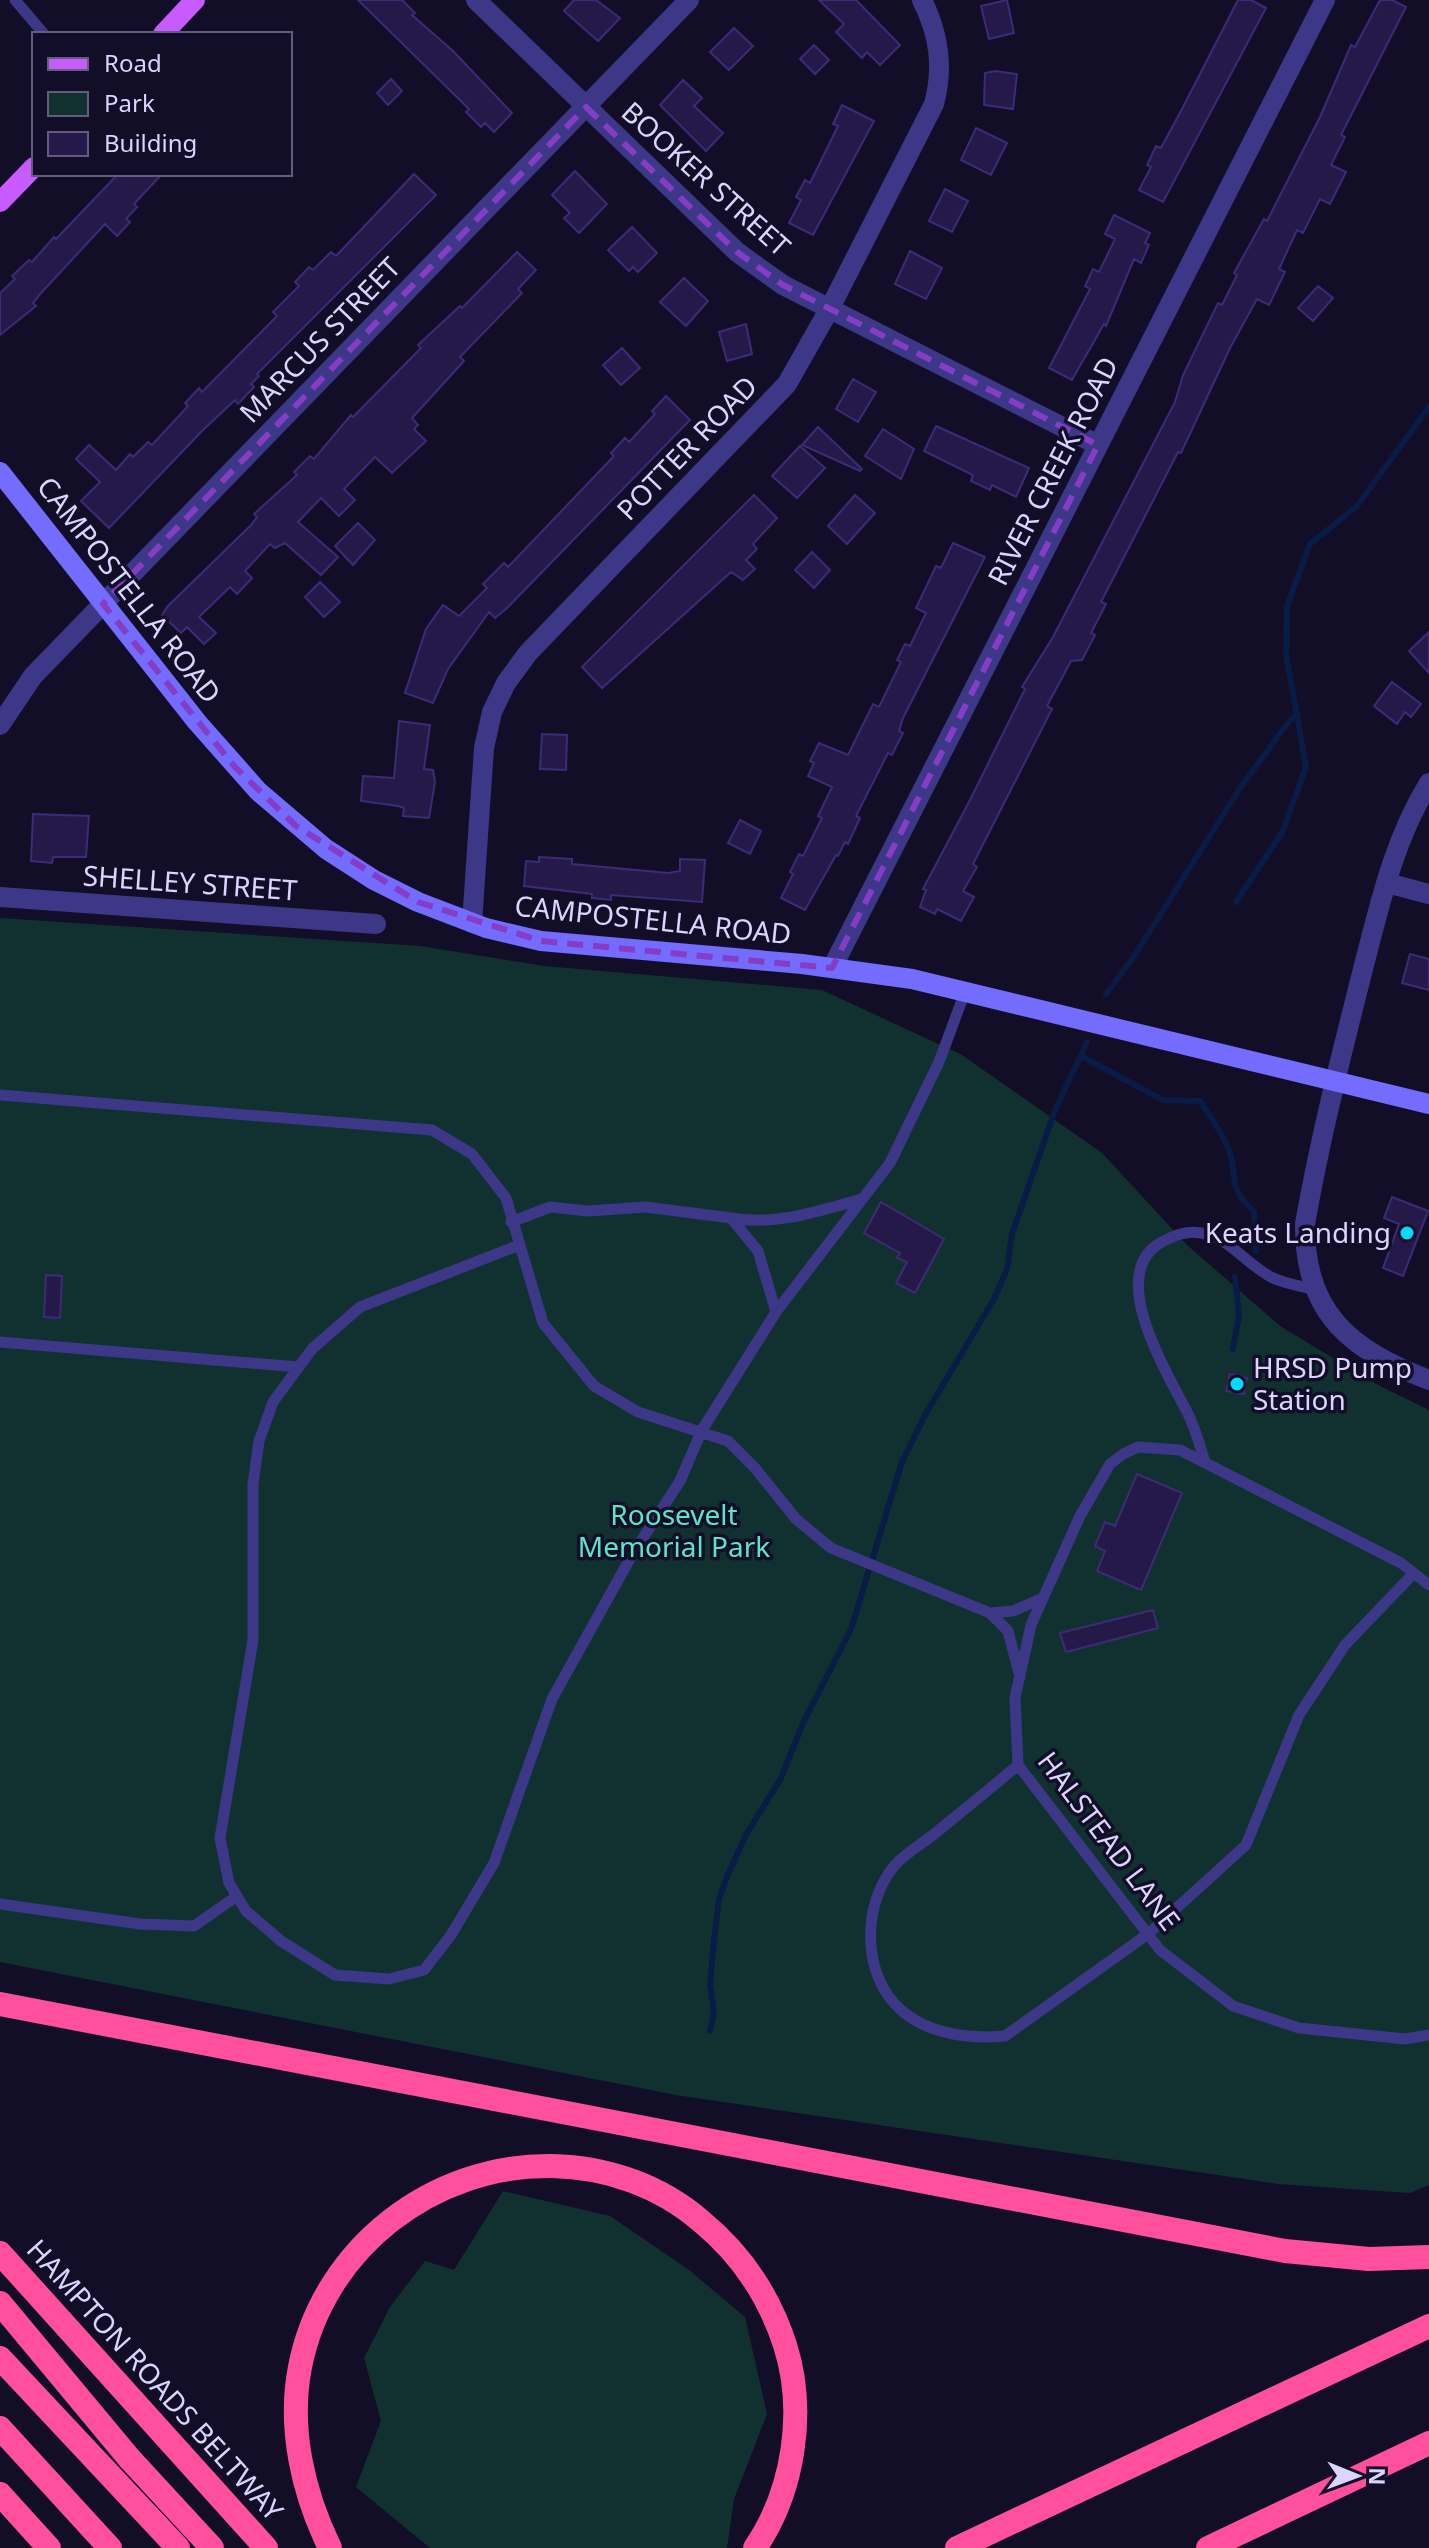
<svg xmlns="http://www.w3.org/2000/svg" width="1429" height="2548" viewBox="0 0 1429 2548" font-family="'Noto Sans',sans-serif">
	<rect width="100%" height="100%" fill="#130e27"/>
	<path fill="#113131" d="M0,918l420,28 124,20 278,24 140,65 140,98 85,92 93,81 96,58 53,26v775l-19,8 -132,-9 -602,-89 -676,-133z
		M503,2191l107,25 79,54 56,47 22,97 -33,85 -7,49h-297l-74,-61 25,-66 -17,-63 26,-51 35,-46 29,9z"/>
	<g fill="none" stroke-linecap="round" stroke-linejoin="round">
		<path stroke="#081c46" stroke-width="6" d="M1236,902l47,-71 23,-64 -20,-113 1,-48 23,-62 47,-38 72,-99
			M1106,994l27,-36 107,-170 50,-68 8,-5
			M1081,1056l82,44 37,1c9,15 23,32 29,49 10,31 -3,34 25,62l2,39
			M1233,1349l6,-34 -4,-38
			M710,2031l4,-20 -4,-26 4,-44 5,-42 9,-25 19,-41 33,-53 24,-59 47,-92 51,-167 23,-47 69,-116 13,-30 5,-35 43,-124 32,-68"/>
	</g>
	<path fill="#251949" stroke="#3c2b76" stroke-width="2" d="M358,0h44l13,13 -3,2 41,36 59,62 -18,19 -9,-9 -4,4 -15,-15 3,-3z
		M574,0h22l24,18 -22,23 -34,-30z
		M819,0h37l44,45 -20,20 -13,-13 -5,6 -26,-26 8,-8z
		M1007,0l7,33 -25,6 -8,-33z
		M1238,0h13l15,8 -103,194 -24,-12 12,-23 -4,-2 9,-19 5,2 21,-39z
		M1380,0h12l14,7 -65,128 4,2 -14,28 15,7 -16,32 -10,-5 -17,34 -6,-3 -18,39 6,3 -16,33 -12,-6 -27,49 -49,105 -3,-1 -77,150 5,2 -15,29 4,2 -13,25 -11,1 -24,45 5,3 -79,155 4,3 -14,24 11,6 -13,24 -24,-12 -2,5 -15,-7 6,-17 -3,-1 47,-89 55,-111 -3,-2 31,-50 122,-235 8,-27 35,-72 4,2 15,-30 -3,-2 30,-54 3,2 53,-104 31,-72 4,2z
		M734,28l19,18 -24,24 -19,-18z
		M814,45l15,15 -14,14 -15,-15z
		M995,71l22,3 -4,35 -29,-4 1,-32z
		M391,79l11,12 -14,14 -11,-12z
		M683,80l19,18 -8,8 29,27 -17,18 -46,-46z
		M842,105l32,16 -61,114 -24,-12 12,-23 -5,-3 9,-17 5,3 28,-57 -5,-2z
		M976,128l31,15 -16,32 -30,-15z
		M575,171l32,33 -28,29 -15,-15 6,-5 -18,-18z
		M118,174h44l-28,30 3,3 -11,12 4,3 -13,14 -12,-12 -64,69 -8,10 3,3 -36,29v-42l15,-14 -3,-3 17,-16 3,2 22,-25 2,2z
		M414,174l22,21 -179,179 2,2 -8,8 3,3 -16,17 -3,-4 -32,30 -94,98 -28,-27 19,-19 -24,-23 13,-14 27,25 14,-16 3,3 15,-15 4,3 36,-39 -3,-3 14,-15 3,4 75,-76 -4,-4 26,-26 -4,-4 14,-15 4,3 18,-18 5,4z
		M945,189l23,12 -16,31 -23,-11z
		M1114,215l36,18 -5,10 4,2 -8,18 -7,-4 -28,67 -2,-2 -32,56 -23,-12 41,-79 -5,-3 8,-17 6,3 16,-33 -10,-5z
		M632,227l25,26 -19,19 -5,-5 -4,4 -21,-21z
		M910,251l32,17 -16,31 -31,-15z
		M517,252l19,18 -18,19 4,4 -62,64 4,4 -52,57 6,7 -4,4 12,12 -34,32 -17,-16 -31,32 11,11 -16,16 -18,-18 -23,24 40,35 -17,18 -36,-32 -10,5 -5,-4 -25,27 7,7 -15,16 -7,-7 -31,30 17,16 -12,11 -17,-17 -6,6 -19,-18 5,-8 84,-82 6,-8 -3,-3 43,-39 -3,-3 16,-16 4,3 37,-44 2,2 68,-69 -3,-3 42,-39 2,2z
		M684,278l24,23 -22,25 -26,-24z
		M1318,286l15,12 -20,23 -15,-13z
		M746,324l6,30 -25,7 -8,-29z
		M622,348l18,20 -19,17 -18,-20z
		M853,379l23,13 -18,30 -22,-13z
		M666,396l24,24 -183,188 -12,10 -6,-6 -41,57 -15,34 -28,-10 21,-64 17,-24 16,11 28,-28 -4,-4 21,-21 4,4 106,-111 -3,-3 14,-15 4,4 26,-28 -3,-3z
		M936,426l93,42 -13,29 -24,-12 -2,5 -19,-9 2,-6 -49,-24z
		M818,427l44,42 -2,2 -58,-26z
		M883,429l31,20 -13,30 -36,-23z
		M800,446l25,22 -28,30 -25,-22z
		M754,495l23,23 -24,26 4,5 -11,11 9,9 -12,11 -12,-8 -129,116 -20,-21z
		M855,495l20,18 -28,31 -19,-18z
		M358,523l17,17 -22,25 -18,-19z
		M953,543l32,14 -82,161 -4,13 4,2 -11,22 -4,-2 -32,63 4,2 -12,26 -3,-2 -7,14 -2,-1 -31,55 -24,-12 12,-24 -3,-2 9,-18 4,2 19,-38 -4,-2 14,-29 -24,-11 6,-13 -4,-2 9,-18 29,12 25,-51 6,3 22,-45 -4,-2 8,-16 5,2 16,-33 -10,-5 20,-42 5,2z
		M812,552l18,18 -16,18 -19,-18z
		M320,582l20,20 -16,15 -19,-20z
		M1429,632v41l-20,-22z
		M1392,682l29,22 -10,13 -6,-5 -8,12 -23,-18z
		M399,721l31,4 -6,44 9,1 2,12 -6,36 -26,-2 1,-8 -6,-2 -37,-5 2,-25 31,2z
		M542,734l25,1 -1,35 -26,-1z
		M33,814l56,2 -3,41h-33l-1,6 -21,-2z
		M740,820l21,11 -11,23 -22,-11z
		M539,857l33,2v5l96,9 12,-2v-12l25,1 -3,42 -91,-7v5l-19,-2v-4l-68,-8 2,-25 13,1z
		M1410,954l19,5v31l-27,-7z
		M1392,1197l36,14 -25,65 -20,-8 16,-44 -15,-6z
		M881,1202l63,37 -29,54 -19,-10 11,-21 -10,-4 3,-5 -36,-20z
		M46,1275l16,1 -2,42 -16,-1z
		M1230,1374l17,4 -3,16 -18,-3z
		M1137,1474l45,19 -41,97 -44,-19 8,-20 -10,-5 10,-24 10,4z
		M1153,1610l5,18 -92,24 -6,-19z"/>
	<g fill="none" stroke-linecap="round" stroke-linejoin="round">
		<path stroke="#3d3788" stroke-width="11" d="M15,0l29,34
			M0,1095l432,35 40,24 34,44 37,125 51,63 44,26 90,29 27,27 41,51 35,29 159,65 18,18 12,46
			M731,1218c45,8 88,-7 131,-19
			M511,1222l39,-15 38,4 58,-4 85,11 27,33 18,61 -74,118 -22,51 -48,74 -80,144 -58,164 -43,72 -27,35 -35,9 -54,-4 -54,-34 -35,-30 -17,-28 -9,-45 33,-198v-156l6,-43 14,-39 39,-53 48,-42 157,-61
			M776,1312l114,-149 49,-101 26,-70
			M0,1342l299,25
			M1205,1462c-5,-15 -9,-32 -16,-46 -19,-39 -84,-140 -29,-173 13,-7 26,-13 41,-10 28,4 47,33 72,45 13,6 29,8 42,12
			M1429,1585l-28,-22 -221,-113 -42,-3 -15,7 -13,10 -30,52 -49,109 -16,73 3,67 142,185 73,56 66,22 106,11 24,-4
			M990,1613l23,-2 30,-13
			M1018,1765c-28,24 -57,47 -85,70 -12,9 -28,19 -38,30 -34,40 -33,111 6,145 28,25 70,29 104,26l143,-102 98,-89 53,-130 46,-70 69,-72
			M0,1904l140,20 54,2 43,-30"/>
		<path stroke="#3d3788" stroke-width="20" d="M476,0l261,252 46,33 315,160
			M0,725l33,-49 656,-676
			M1429,783c-36,58 -50,125 -67,190 -21,83 -42,166 -57,251 -1,90 46,126 124,156
			M1387,883l42,11
			M0,897l376,27
			M472,923l12,-175 8,-36 14,-29 22,-30 259,-269 43,-76 104,-204c10,-37 5,-70 -12,-104
			M832,968l493,-968"/>
		<path stroke="#746bff" stroke-width="20" d="M0,472l197,250 61,69 68,58 48,31 44,22 68,26 55,13 261,23 110,15 517,125"/>
		<path stroke="#c85bff" stroke-width="20" d="M163,34l32,-34
			M0,202l34,-35"/>
		<path stroke="#ff4f9d" stroke-width="24" d="M0,2004l1285,247 84,8 60,-2
			M0,2253l266,295
			M0,2303l129,155 83,90
			M0,2358l178,190
			M0,2428l110,120
			M0,2494l49,54
			M330,2548c-27,-55 -42,-120 -30,-181 23,-119 133,-203 252,-201 55,1 109,20 150,56 40,33 67,74 83,123 21,66 9,146 -30,203
			M957,2548l472,-222
			M1208,2548l221,-105"/>
	</g>
	<path fill="none" stroke="#853dc5" stroke-width="6" stroke-dasharray="16 10" stroke-linejoin="round" d="M586,107l151,145 46,33 315,160 -266,523 -291,-27 -123,-39 -122,-76 -61,-59 -132,-163z"/>
	<g fill="#00dcff" stroke="#130e27" stroke-width="3">
		<circle cx="1407" cy="1233" r="8"/>
		<circle cx="1237" cy="1384" r="8"/>
	</g>
	<g text-anchor="middle" stroke-width="7" stroke-linejoin="round" paint-order="stroke">
		<g font-size="28" fill="#dbd4ff" stroke="#130e27">
			<text transform="translate(706 179) rotate(42)" y="10">BOOKER STREET</text>
			<text transform="translate(320 340) rotate(-46)" y="10">MARCUS STREET</text>
			<text transform="translate(687 448) rotate(-46)" y="10">POTTER ROAD</text>
			<text transform="translate(1053 471) rotate(-63)" y="10">RIVER CREEK ROAD</text>
			<text transform="translate(129 590) rotate(52)" y="10">CAMPOSTELLA ROAD</text>
			<text transform="translate(190 883) rotate(4)" y="10">SHELLEY STREET</text>
			<text transform="translate(653 920) rotate(6)" y="10">CAMPOSTELLA ROAD</text>
			<text transform="translate(1109 1841) rotate(53)" y="10">HALSTEAD LANE</text>
			<text transform="translate(155 2380) rotate(48)" y="10">HAMPTON ROADS BELTWAY</text>
		</g>
		<g font-size="28" fill="#dbd4ff" stroke="#130e27" text-anchor="end">
			<text x="1391" y="1243">Keats Landing</text>
			<text x="1253" y="1378" text-anchor="start">HRSD Pump<tspan x="1253" dy="32">Station</tspan></text>
		</g>
		<g font-size="28" fill="#5be5c7" stroke="#130e27">
			<text x="674" y="1525">Roosevelt<tspan x="674" dy="32">Memorial Park</tspan></text>
		</g>
	</g>
	<rect x="32" y="32" width="260" height="144" fill="#130e27" stroke="#635d7d" stroke-width="2"/>
	<rect x="48" y="58" width="40" height="12" fill="#c85bff" stroke="#635d7d" stroke-width="2"/>
	<text x="104" y="72" font-size="24" fill="#dbd4ff">Road</text>
	<rect x="48" y="92" width="40" height="24" fill="#113131" stroke="#635d7d" stroke-width="2"/>
	<text x="104" y="112" font-size="24" fill="#dbd4ff">Park</text>
	<rect x="48" y="132" width="40" height="24" fill="#251949" stroke="#635d7d" stroke-width="2"/>
	<text x="104" y="152" font-size="24" fill="#dbd4ff">Building</text>
	<g transform="translate(1357 2476) rotate(91)" stroke="#130e27" stroke-width="6" paint-order="stroke">
	<path d="M0-6L14 30L0 20L-14 30Z" fill="#dbd4ff"/>
	<text y="-12" font-size="22" font-weight="bold" text-anchor="middle" fill="#dbd4ff">N</text>
	</g>
</svg>
